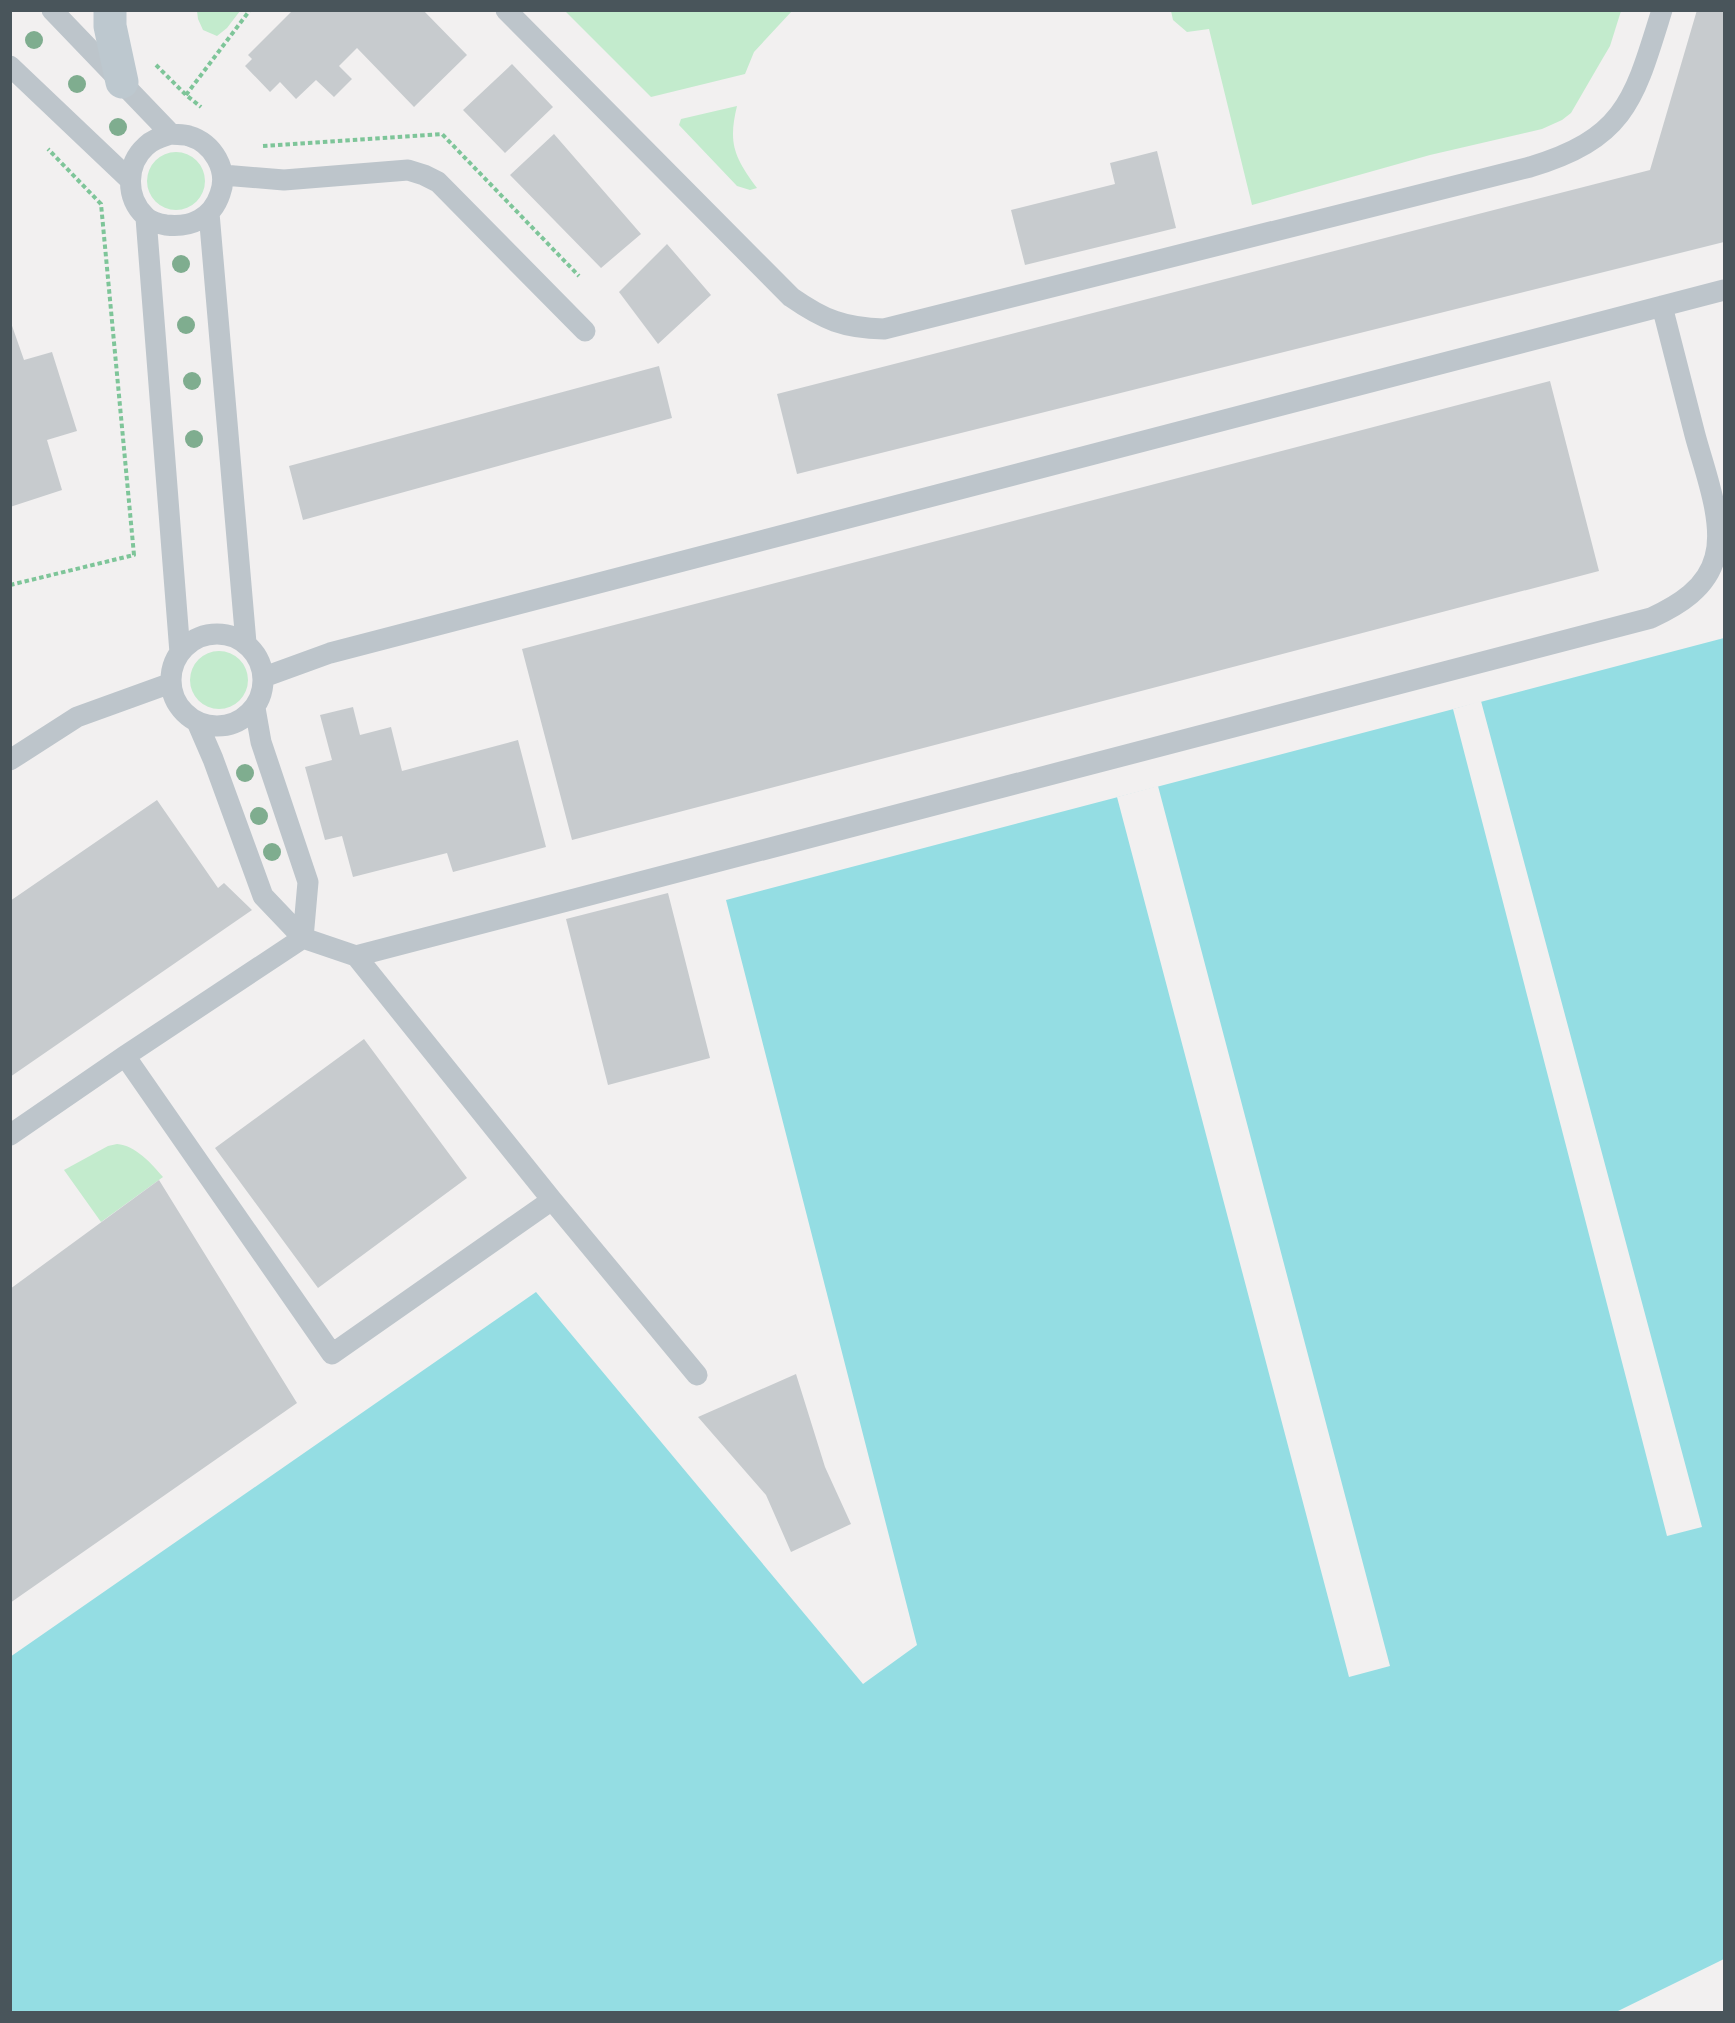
<svg xmlns="http://www.w3.org/2000/svg" width="1735" height="2023" viewBox="0 0 1735 2023" font-family="Montserrat,sans-serif">
	<rect width="100%" height="100%" fill="#f2f0f0"/>
	<path fill="#c3ebcd" d="M197,11v-1l43,1 -13,17 -10,8 -14,-6 -5,-11z
		M565,11h227l-38,41 -9,22 -94,23z
		M1171,11v-1l450,1 -11,35 -10,17 -29,50 -9,7 -20,9 -112,26 -178,50 -43,-176 -22,3 -14,-12z
		M737,106c-9,37 -3,51 20,82l-7,2 -13,-4 -58,-61 2,-6z
		M147 181a29 29 0 1 1 58 0a29 29 0 1 1-58 0Z
		M190 680a29 29 0 1 1 58 0a29 29 0 1 1-58 0Z
		M117,1144c18,1 35,20 46,33l-62,45 -37,-52 44,-24z"/>
	<path fill="#94dde3" d="M1724,638v1321l-108,53h-1605l-1,-355 526,-365 327,392 54,-39 -191,-745z"/>
	<path fill="#f2f0f0" d="M1481,701l221,826 -35,9 -214,-827z
		M1158,786l232,880 -41,11 -232,-880z"/>
	<path fill="#c7cbce" d="M293,10h130l44,45 -53,52 -57,-59 -18,18 13,13 -18,18 -18,-17 -20,19 -16,-17 -10,10 -25,-26 7,-7 -4,-4z
		M1697,10h27v232l-927,232 -20,-80 873,-224z
		M512,64l41,43 -48,46 -42,-43z
		M554,134l87,100 -40,34 -91,-93z
		M1157,151l19,77 -151,37 -14,-55 104,-26 -5,-21z
		M667,244l44,51 -53,49 -39,-52z
		M10,320l14,40 28,-8 25,79 -30,9 15,50 -52,17z
		M659,366l13,52 -369,102 -14,-54z
		M1550,381l49,190 -1027,269 -50,-191z
		M353,707l7,28 31,-8 11,44 116,-31 28,107 -93,25 -6,-19 -94,24 -11,-41 -17,4 -20,-73 27,-7 -12,-45z
		M157,800l61,88 6,-5 28,27 -242,167v-176z
		M668,893l42,165 -102,27 -42,-166z
		M364,1039l103,139 -149,110 -103,-140z
		M159,1180l138,223 -287,200v-314z
		M796,1374l29,93 26,57 -60,28 -25,-57 -68,-78z"/>
	<g fill="none" stroke-linecap="round" stroke-linejoin="round">
		<path stroke="#7ec599" stroke-width="4" stroke-dasharray="4.5 3" stroke-linecap="butt" d="M156,65l30,30 15,12
			M186,95l64,-85
			M263,146l179,-12 137,142
			M10,585l124,-30 -33,-351 -53,-55"/>
		<path stroke="#bdc5cb" stroke-width="21" d="M52,10l119,124
			M506,10l285,287c33,23 53,31 93,32l646,-162c96,-29 104,-67 132,-157
			M10,66l120,114
			M171,134c5,1 12,0 18,2 24,7 40,34 31,58 -8,24 -29,34 -54,31 -7,-1 -17,-4 -21,-9 -20,-19 -19,-52 1,-70 7,-7 16,-9 25,-12z
			M223,175l61,5 124,-10 16,5 14,7 147,149
			M209,213l37,430
			M146,218l34,435
			M171 680a46 46 0 1 1 92 0a46 46 0 1 1-92 0Z
			M264,677l66,-24 1394,-363
			M255,708l6,34 47,140 -5,56
			M197,722l16,37 50,137 40,42
			M10,760l67,-43 94,-34
			M356,956l196,244 145,175
			M125,1056l207,298 220,-154
			M10,1135l115,-79 178,-118 53,18 1295,-338c28,-13 56,-30 64,-61 10,-35 -11,-88 -20,-122 -11,-43 -22,-86 -33,-129"/>
		<path stroke="#bdc8cf" stroke-width="33" d="M110,10v16l12,56"/>
	</g>
	<g fill="#7fad8f">
		<circle cx="34" cy="40" r="9"/>
		<circle cx="77" cy="84" r="9"/>
		<circle cx="118" cy="127" r="9"/>
		<circle cx="181" cy="264" r="9"/>
		<circle cx="186" cy="325" r="9"/>
		<circle cx="192" cy="381" r="9"/>
		<circle cx="194" cy="439" r="9"/>
		<circle cx="245" cy="773" r="9"/>
		<circle cx="259" cy="816" r="9"/>
		<circle cx="272" cy="852" r="9"/>
	</g>
	<rect width="1735" height="2023" fill="none" stroke="#49555b" stroke-width="24"/>
</svg>
